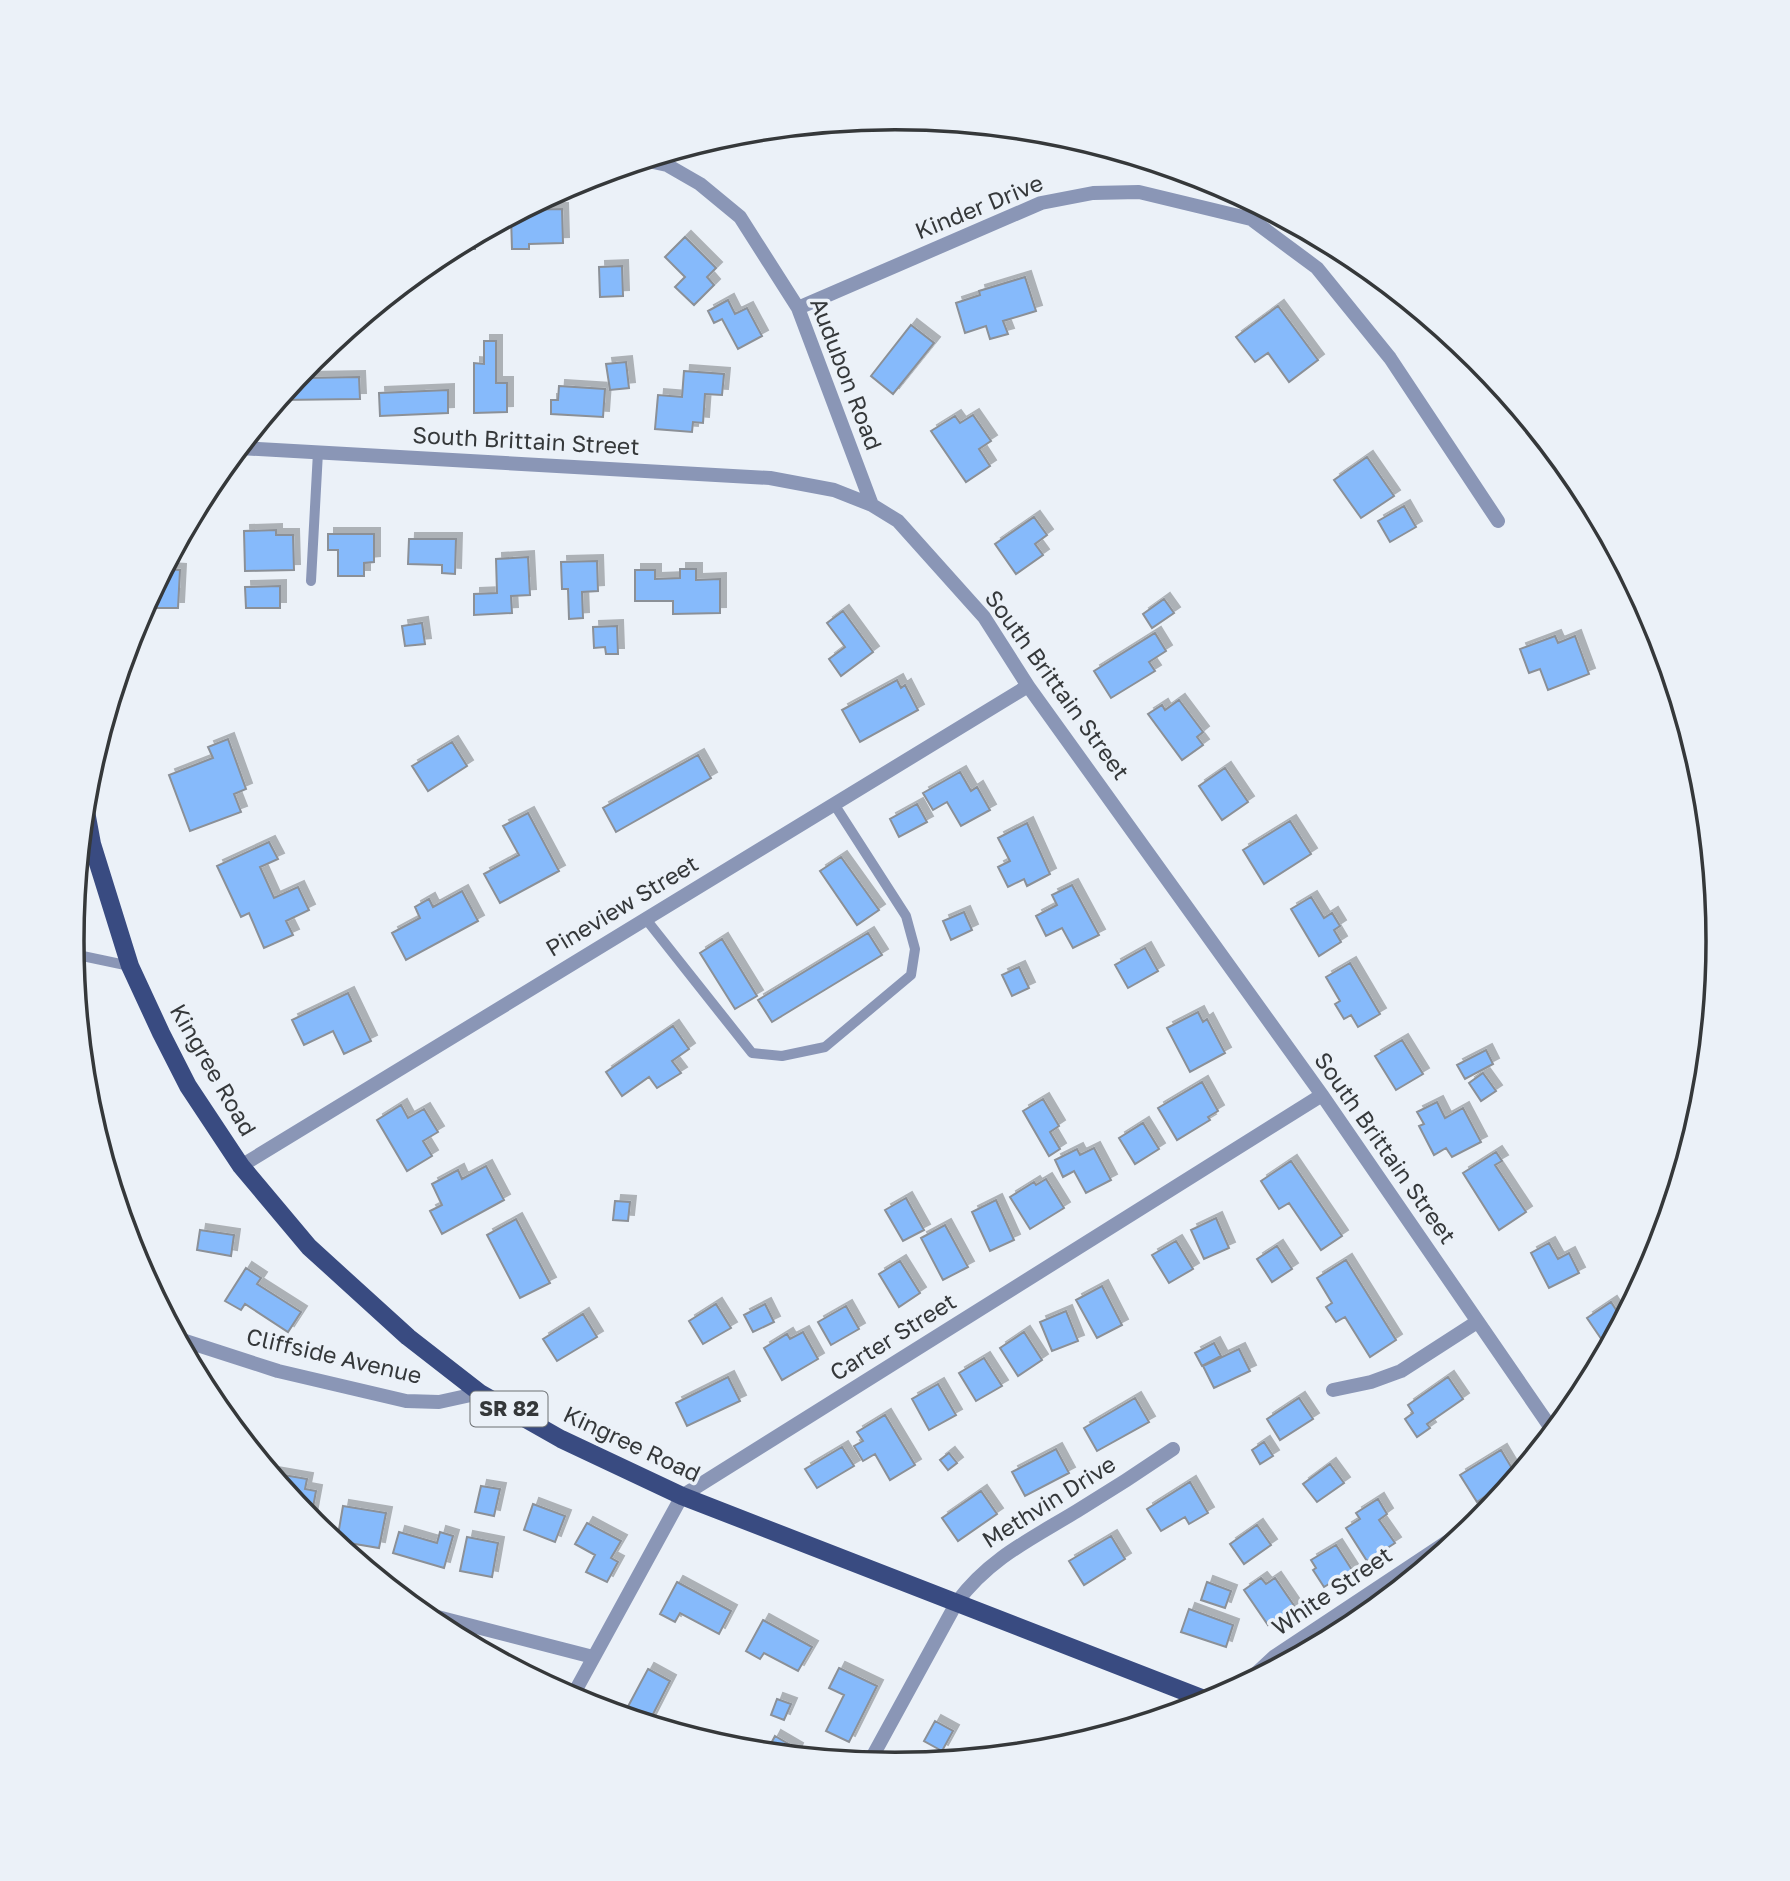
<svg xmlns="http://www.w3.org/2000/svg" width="1790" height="1881" viewBox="0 0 1790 1881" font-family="'Golos Text',sans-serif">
	<defs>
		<filter id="shadow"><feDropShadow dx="6" dy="-6" stdDeviation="0" flood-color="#0004"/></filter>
	</defs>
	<rect width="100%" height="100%" fill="#ebf1f8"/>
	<path fill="#86bafb" stroke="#8b9097" stroke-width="2" filter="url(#shadow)" d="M562,209l1,34 -34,1v5h-17l-1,-32 12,-7z
		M475,236v13h-19v-3z
		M685,237l31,31 -9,9 7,8 -20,20 -19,-18 10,-10 -20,-20z
		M622,266l1,30 -23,1 -1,-30z
		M1025,277l11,34 -33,10 5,13 -18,5 -4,-13 -21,7 -9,-30 24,-8 -1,-4z
		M728,300l7,14 12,-6 15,28 -24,13 -16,-30 -8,4 -6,-12z
		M1278,306l40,54 -29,22 -21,-29 -13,9 -19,-25z
		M911,325l23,18 -41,51 -22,-18z
		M484,341h12v42h11v29l-33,1v-50l10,1z
		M626,362l3,26 -19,2 -4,-26z
		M304,369l1,9 54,-1 1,22 -80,1z
		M684,371l40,3 -2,21 -17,-1 -2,29 -10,-1 -1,10 -37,-3 3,-34 24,2z
		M559,386l46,3 -2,28 -52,-3v-14h7z
		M448,390v23l-68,3 -1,-23z
		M973,415l18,26 -12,8 11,17 -24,16 -35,-51 24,-15 5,7z
		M1367,457l27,39 -33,22 -27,-38z
		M1404,506l12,21 -26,15 -12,-21z
		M1034,517l13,18 -12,9 8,11 -27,19 -21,-30z
		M276,530v5h17l1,35 -49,1 -1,-40z
		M328,534h46v28l-10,1v13h-26v-26h-10z
		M409,539h47l-1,35 -13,-1v-8l-34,-1z
		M528,557l2,38 -19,1 1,17 -38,2v-21l23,-1 -1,-34z
		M597,561l1,30 -16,1 1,26 -14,1 -1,-30h-6l-1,-27z
		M165,569l15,1 -2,38h-22l1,-10 -8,-1z
		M680,569h16v11l24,-1v34l-47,1v-13h-38v-31h20v9l25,-1z
		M280,586v22h-34l-1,-21z
		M1164,599l10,14 -22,15 -9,-14z
		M843,611l30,41 -32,24 -12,-17 16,-12 -18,-24z
		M422,623l3,21 -20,2 -3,-20z
		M617,626l1,28h-12l-1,-7 -11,1 -1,-21z
		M1155,633l11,18 -17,11 6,9 -44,27 -17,-27z
		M1555,636l3,7 17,-7 14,38 -41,16 -8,-21 -11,4 -9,-24z
		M897,680l4,8 4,-3 13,25 -58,32 -18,-32z
		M1179,700l24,32 -6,5 6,8 -21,15 -34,-46 14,-9 3,5z
		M228,739l18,50 -12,5 7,18 -51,19 -21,-56 44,-17 -5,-11z
		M452,742l15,24 -39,25 -16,-25z
		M698,755l13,23 -95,54 -13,-24z
		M1225,768l23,34 -26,18 -23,-34z
		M960,772l11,19 6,-4 13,23 -29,16 -14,-24 -14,8 -10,-17z
		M917,804l10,18 -28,15 -9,-18z
		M528,813l31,58 -59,32 -16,-29 35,-19 -16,-29z
		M1290,821l21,33 -47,30 -21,-34z
		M1027,823l23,51 -23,12 -3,-7 -16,8 -10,-20 12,-6 -12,-23z
		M269,842l9,17 -18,8 14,31 24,-11 11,23 -23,11 7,14 -29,13 -15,-35 -8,4 -24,-51z
		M841,857l38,53 -22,15 -37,-54z
		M1072,885l27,50 -26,13 -11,-20 -16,8 -10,-20 21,-11 -5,-10z
		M462,891l16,30 -72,39 -14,-27 28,-15 -5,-11 14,-8 4,8z
		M1311,897l13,21 8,-5 8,13 -6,4 7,12 -22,14 -28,-47z
		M964,912l8,18 -21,10 -8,-19z
		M868,933l14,22 -110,67 -14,-22z
		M722,939l35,57 -22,13 -35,-56z
		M1145,948l13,23 -30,17 -13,-23z
		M1350,963l30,51 -22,13 -7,-12 -7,4 -9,-15 5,-3 -14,-24z
		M1019,967l10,21 -17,8 -10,-21z
		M348,993l23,48 -27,13 -11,-23 -29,14 -12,-25z
		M1198,1012l5,10 4,-3 18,34 -35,19 -23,-44z
		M673,1026l16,23 -17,12 9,12 -24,15 -8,-11 -27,19 -16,-24z
		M1402,1040l21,34 -27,16 -21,-34z
		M1486,1050l7,14 -28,15 -8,-14z
		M1483,1073l13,18 -15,10 -12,-18z
		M1202,1082l16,29 -10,6 2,3 -33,20 -19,-32z
		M1043,1099l16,27 -9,6 10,17 -11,7 -26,-45z
		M1437,1102l8,16 18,-10 18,34 -29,15 -6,-9 -12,7 -15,-29 5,-2 -7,-12z
		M401,1105l7,13 16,-9 14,23 -15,9 9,15 -25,15 -30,-51z
		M1143,1123l16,26 -24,15 -16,-26z
		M1094,1148l17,32 -25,13 -12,-22 -11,6 -8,-17 22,-11 3,6z
		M1496,1152l6,9 -7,4 31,47 -27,18 -36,-57z
		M1291,1161l51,75 -21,14 -32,-47 -10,6 -18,-28z
		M486,1166l18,34 -62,34 -12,-23 12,-6 -10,-21 26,-14 4,9z
		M1046,1179l18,29 -34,21 -20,-32 24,-15 2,3z
		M906,1198l18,32 -21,11 -18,-31z
		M996,1200l18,40 -24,11 -18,-39z
		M615,1201l15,1 -2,19 -15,-1z
		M1216,1218l13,30 -25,11 -13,-29z
		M516,1219l34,64 -30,15 -33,-63z
		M945,1225l23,42 -25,13 -22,-42z
		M200,1230l34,5 -3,21 -34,-6z
		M1176,1241l17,28 -24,14 -17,-28z
		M1549,1243l9,16 11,-6 10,20 -30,15 -18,-35z
		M1277,1246l15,23 -20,13 -15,-23z
		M1346,1260l50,80 -26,17 -25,-40 -9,5 -10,-15 6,-4 -15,-25z
		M900,1261l20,32 -21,14 -20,-33z
		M246,1268l15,10 -4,6 44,28 -13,20 -43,-28 -4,6 -16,-9z
		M1102,1286l20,39 -25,13 -21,-38z
		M1611,1302l11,17 -16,27 -19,-28z
		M716,1304l15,24 -28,16 -14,-23z
		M765,1304l9,18 -21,10 -9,-17z
		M846,1306l13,23 -28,16 -13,-23z
		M1066,1311l12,30 -26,10 -12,-29z
		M583,1314l14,23 -40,24 -14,-22z
		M803,1332l15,27 -36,21 -18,-32 23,-14 3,5z
		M1024,1332l18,28 -24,16 -18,-28z
		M1214,1343l7,13 -19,10 -7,-13z
		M1239,1349l11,22 -36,17 -11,-22z
		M984,1358l18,28 -26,15 -17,-28z
		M728,1377l12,24 -53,25 -11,-23z
		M1448,1377l15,22 -36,25 3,4 -13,9 -12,-18 8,-6 -5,-8z
		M938,1384l18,31 -27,15 -17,-31z
		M1135,1398l14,24 -52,29 -13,-23z
		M1299,1398l14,21 -33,21 -13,-21z
		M885,1415l30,50 -25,15 -15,-26 -12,7 -9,-15 9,-5 -6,-9z
		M1264,1442l9,14 -13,8 -8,-14z
		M842,1447l12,19 -37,22 -12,-19z
		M1056,1449l13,24 -44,23 -13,-24z
		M1501,1450l15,25 -39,27 -17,-27z
		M949,1453l8,10 -9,7 -8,-10z
		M1330,1464l14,19 -27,19 -14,-18z
		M272,1473l35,6 -2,10 11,2 -5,27z
		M1190,1482l18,31 -19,11 -4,-7 -24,14 -14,-22z
		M481,1486l19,3 -6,27 -19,-4z
		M981,1491l16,23 -39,27 -16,-23z
		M1378,1499l9,15 -8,6 16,23 -28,18 -21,-33 14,-9 -4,-6z
		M533,1504l32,12 -10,26 -31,-12z
		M343,1506l43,7 -7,35 -42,-7z
		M587,1523l34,18 -10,17 7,4 -11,20 -21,-10 9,-17 -20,-11z
		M1257,1525l14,20 -27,19 -14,-20z
		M399,1532l38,11 3,-11 13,4 -9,32 -51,-15z
		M1111,1536l14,23 -41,26 -15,-24z
		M467,1537l31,6 -6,34 -32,-6z
		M1336,1545l16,25 -28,17 -11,-17 3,-2 -5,-8z
		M1261,1578l5,6 9,-6 20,29 -27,18 -24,-35z
		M677,1582l54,29 -12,23 -39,-21 -5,9 -15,-8z
		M1207,1582l24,9 -6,17 -24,-8z
		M1189,1609l44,16 -7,22 -45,-15z
		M763,1620l49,27 -14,24 -34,-18 -4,6 -14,-8z
		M839,1668l38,18 -28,56 -23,-11 18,-36 -15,-7z
		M648,1669l22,12 -21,41 -25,-8z
		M777,1699l14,5 -7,16 -13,-5z
		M935,1721l18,10 -11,20 -18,-10z
		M775,1736l22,13 -2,5 -28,-3z"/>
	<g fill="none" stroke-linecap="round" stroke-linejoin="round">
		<path stroke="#8a96b6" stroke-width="10" d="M311,581l7,-129
			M645,918l107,135 30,3 43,-9 86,-72 4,-26 -9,-33 -72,-112
			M73,954l57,12"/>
		<path stroke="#8a96b6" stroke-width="14" d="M644,160l23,5 33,19 40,33 58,91 74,197
			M798,308l243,-105 52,-10 46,-1 112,27 66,49 73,90 108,163
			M239,448l531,30 64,12 38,15 26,16 86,96 44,69 294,409 231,336
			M241,1166l787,-480
			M179,1339l99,32 128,30 33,1 41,-9
			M1333,1390l38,-8 30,-11 76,-49
			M422,1613l171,44
			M1248,1681l27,-25 205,-136
			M572,1697l110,-201 640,-401
			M870,1761l87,-159c33,-44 74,-63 120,-91 33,-20 64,-40 96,-62"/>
		<path stroke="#394b81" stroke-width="18" d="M85,806l7,38 38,122 31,67 27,53 53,80 68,81 99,90 72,56 81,46 121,57 527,205"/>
	</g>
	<g text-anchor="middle" stroke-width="7" stroke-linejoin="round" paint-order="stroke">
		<rect fill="#ebf1f8" stroke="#6c7073" stroke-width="2" x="470.5" y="1391.5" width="77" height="35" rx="5"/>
		<g font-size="21" font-weight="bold" fill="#35383a">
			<text x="509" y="1416">SR 82</text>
		</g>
		<g font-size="23" fill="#35383a" stroke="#ebf1f8">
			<text transform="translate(979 207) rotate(-22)" y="8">Kinder Drive</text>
			<text transform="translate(846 374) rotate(69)" y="8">Audubon Road</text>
			<text transform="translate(526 441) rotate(3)" y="8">South Brittain Street</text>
			<text transform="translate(1057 685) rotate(54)" y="8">South Brittain Street</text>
			<text transform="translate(622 906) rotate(-31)" y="8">Pineview Street</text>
			<text transform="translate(213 1070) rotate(60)" y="8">Kingree Road</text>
			<text transform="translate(1385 1148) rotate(55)" y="8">South Brittain Street</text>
			<text transform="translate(893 1337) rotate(-32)" y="8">Carter Street</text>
			<text transform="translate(334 1356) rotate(13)" y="8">Cliffside Avenue</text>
			<text transform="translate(632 1444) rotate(25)" y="8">Kingree Road</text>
			<text transform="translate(1049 1502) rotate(-32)" y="8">Methvin Drive</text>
			<text transform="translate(1332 1591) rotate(-34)" y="8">White Street</text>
		</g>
	</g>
	<path d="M0 0H1790V1881H0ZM84 941a811 811 0 1 1 1622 0a811 811 0 1 1-1622 0Z" fill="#ebf1f8" fill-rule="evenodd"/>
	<path fill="none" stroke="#35383a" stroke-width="3.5" d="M84 941a811 811 0 1 1 1622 0a811 811 0 1 1-1622 0Z"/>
</svg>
